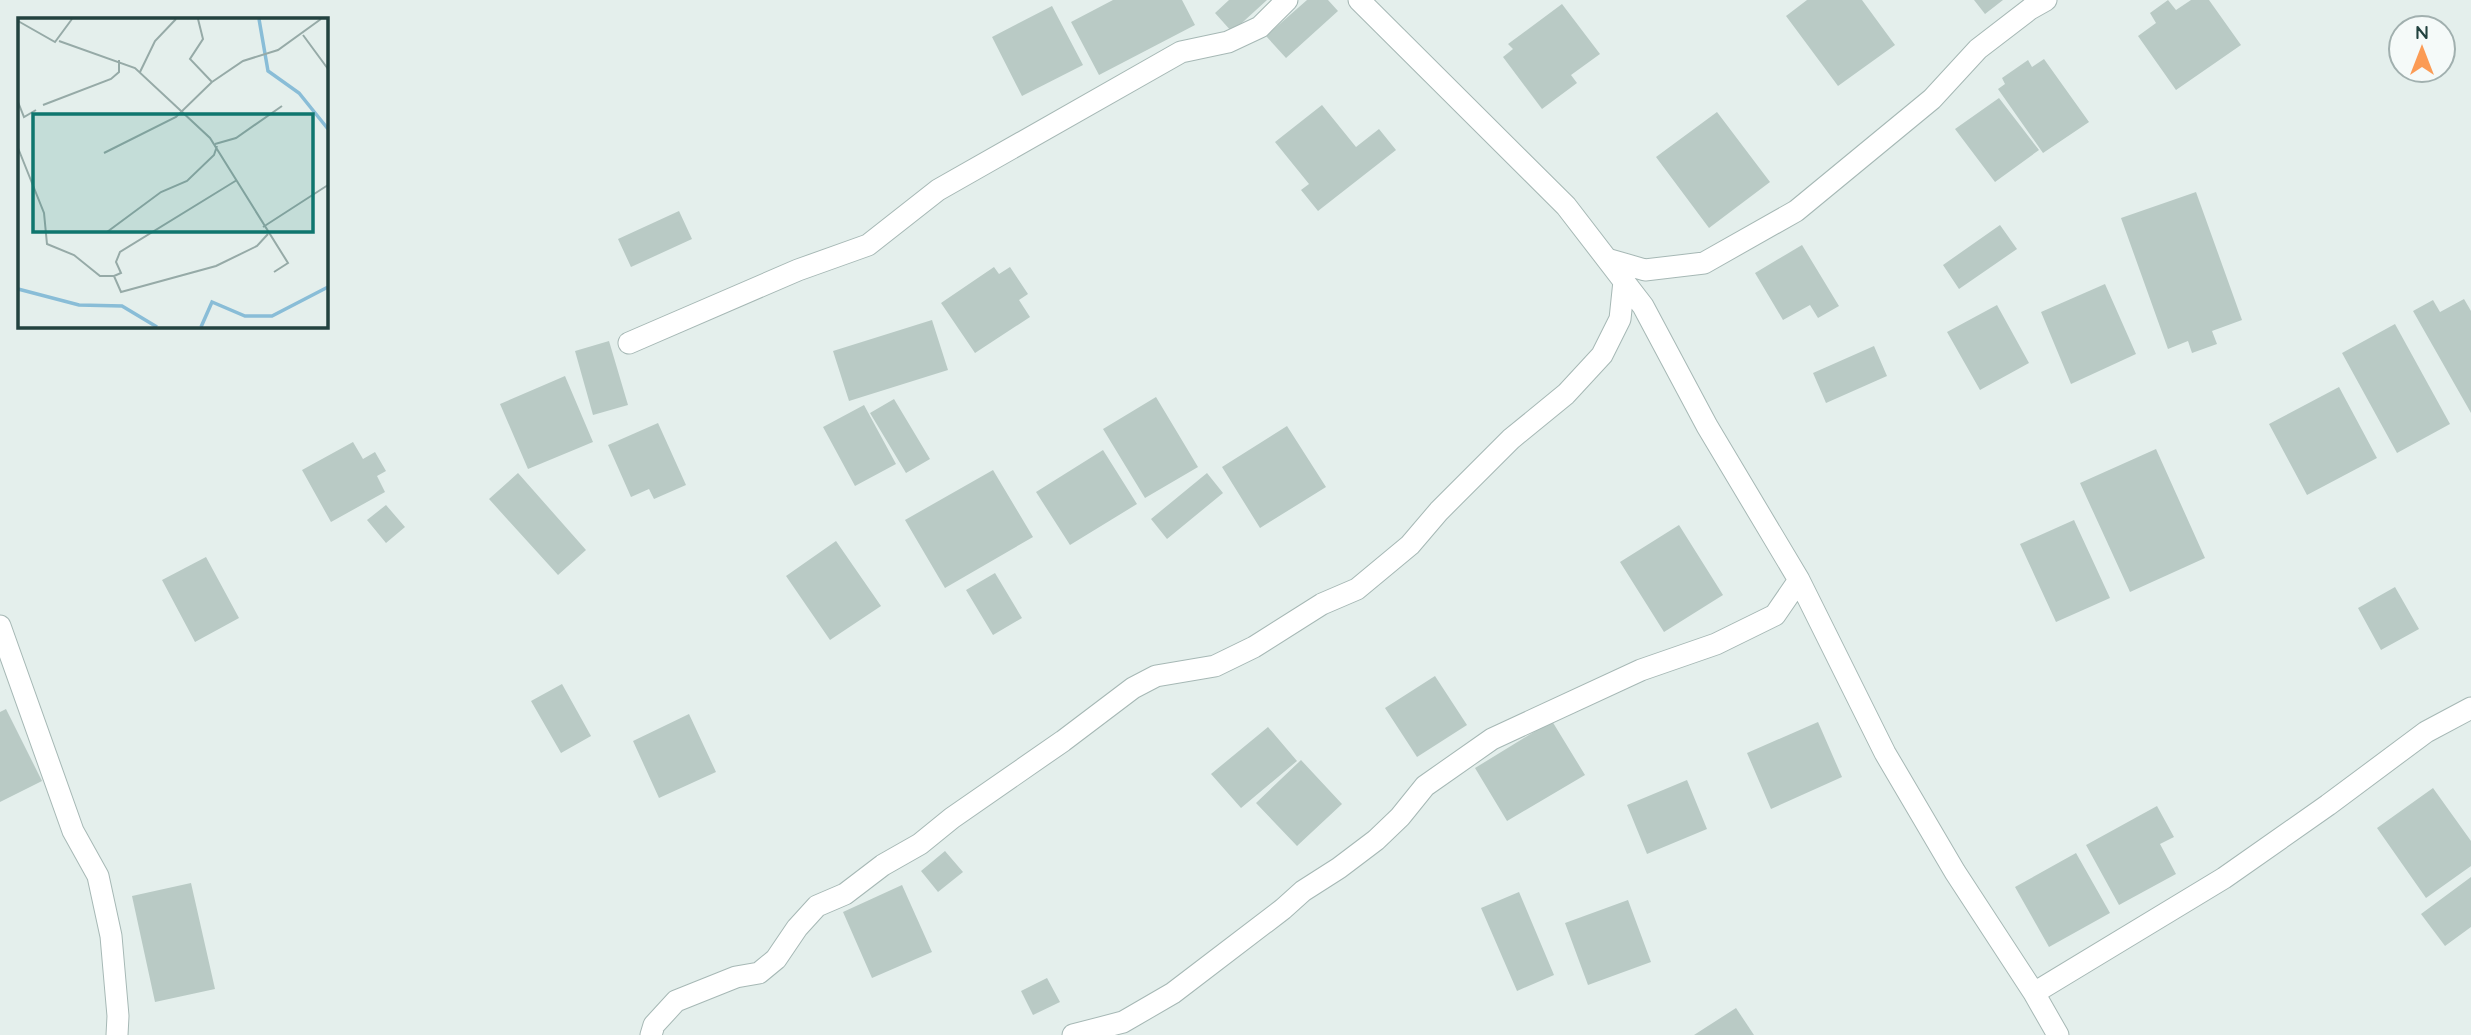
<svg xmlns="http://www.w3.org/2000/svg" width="2471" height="1035" viewBox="0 0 2471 1035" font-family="Quicksand,sans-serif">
	<rect width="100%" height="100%" fill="#e4efec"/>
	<path fill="#b9cac5" d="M1113,0h69l13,25 -96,50 -28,-53z
		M1229,0h38l-35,32 -17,-19z
		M1307,0h21l10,11 -52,47 -20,-22z
		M1807,0h55l33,45 -57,41 -52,-70z
		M1974,0h29l-18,14z
		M2168,0l8,10 15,-10h18l32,45 -65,45 -38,-54 18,-13 -6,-10z
		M1562,4l38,50 -29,21 6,8 -35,26 -39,-52 10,-8 -5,-5z
		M1052,6l31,59 -61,31 -30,-59z
		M2044,59l45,63 -46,31 -45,-64 7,-5 -3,-6 26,-18 4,7z
		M1999,98l40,52 -44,32 -40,-53z
		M1322,105l34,42 23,-18 17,21 -78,61 -17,-21 8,-6 -34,-42z
		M1717,112l53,70 -61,46 -53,-71z
		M2196,192l46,128 -30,11 5,13 -25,9 -4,-12 -20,8 -47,-131z
		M679,211l13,28 -61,28 -13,-28z
		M2000,225l17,24 -58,40 -16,-24z
		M1802,245l37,61 -21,12 -8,-13 -27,15 -28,-47z
		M994,267l5,7 11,-7 18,27 -9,6 11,17 -55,36 -34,-50z
		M2105,284l31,70 -65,30 -30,-72z
		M2464,299l7,12v102l-58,-102 20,-11 7,12z
		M1997,305l32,58 -49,27 -33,-58z
		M932,320l16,50 -99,31 -16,-50z
		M2395,324l55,100 -53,29 -55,-100z
		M609,341l19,64 -35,10 -18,-64z
		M1874,346l13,30 -61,27 -13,-30z
		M565,376l28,66 -65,27 -28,-65z
		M2339,387l38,71 -70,37 -38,-71z
		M1156,397l42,70 -53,31 -42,-69z
		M894,399l36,60 -24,14 -36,-60z
		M864,405l32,59 -41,22 -32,-59z
		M658,423l28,62 -32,14 -5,-10 -18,8 -23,-52z
		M1287,426l39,61 -66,41 -38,-61z
		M353,442l10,17 12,-7 11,19 -9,5 8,16 -54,30 -29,-52z
		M2156,449l49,109 -75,34 -50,-109z
		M1103,450l34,54 -67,41 -34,-53z
		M993,470l40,67 -88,51 -40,-68z
		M518,473l68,77 -28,25 -69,-76z
		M1207,473l16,20 -56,46 -16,-20z
		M386,505l19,22 -19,16 -19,-23z
		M2074,520l36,78 -54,24 -36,-78z
		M1679,525l44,70 -59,37 -44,-70z
		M836,541l45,65 -51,34 -44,-64z
		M206,557l33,61 -44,24 -33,-62z
		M995,573l27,45 -29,17 -27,-45z
		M2395,587l24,42 -38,21 -23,-42z
		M1435,676l32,49 -50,32 -32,-49z
		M562,684l29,52 -30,17 -30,-52z
		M6,709l36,72 -42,21v-90z
		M689,714l27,58 -57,26 -26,-57z
		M1552,721l33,54 -78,46 -32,-53z
		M1818,722l24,55 -71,32 -24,-56z
		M1268,727l29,34 -56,47 -30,-34z
		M1301,760l41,44 -45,42 -41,-43z
		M1687,780l20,49 -60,25 -20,-49z
		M2433,788l38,53v25l-45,32 -49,-70z
		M2157,806l17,31 -14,7 16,30 -57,31 -33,-60z
		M945,851l18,21 -25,20 -17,-21z
		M2076,853l34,60 -61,34 -34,-60z
		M2471,877v50l-26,19 -24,-32z
		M191,883l24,106 -60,13 -23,-106z
		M902,885l30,67 -60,26 -29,-66z
		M1519,892l35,83 -37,16 -36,-83z
		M1628,900l23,62 -63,23 -23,-62z
		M1047,978l13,24 -27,13 -12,-24z
		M1736,1008l18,27h-60z"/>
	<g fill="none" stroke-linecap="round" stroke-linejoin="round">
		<defs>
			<path id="street" d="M1359,0l207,206 77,100 64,120 92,154 86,173 70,119 79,121 24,42
				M1607,259l38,11 59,-7 92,-52 136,-112 46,-50 52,-40 16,-9
				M629,343l169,-73 70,-25 70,-55 243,-138 47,-10 32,-15 27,-27
				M0,626l73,205 25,45 13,60 7,80 -1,19
				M2034,993l190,-115 104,-73 98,-73 45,-24
				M651,1035l3,-10 22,-24 60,-24 23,-4 17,-14 21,-31 20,-22 28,-12 38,-29 37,-21 32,-26 111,-77 70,-53 23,-12 59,-10 39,-19 68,-43 35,-15 53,-44 29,-34 72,-72 55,-45 36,-39 18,-36 4,-38
				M1073,1035l50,-13 50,-29 110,-84 20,-18 36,-23 37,-28 24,-23 25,-31 67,-47 149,-69 75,-26 59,-29 24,-35"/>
		</defs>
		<use href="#street" stroke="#a6b8b5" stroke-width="23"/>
		<use href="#street" stroke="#fff" stroke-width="21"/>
	</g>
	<g transform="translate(18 18)">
		<rect width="310" height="310" fill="#e4efec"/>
		<path fill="none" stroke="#89bdd7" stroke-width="3.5" d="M241,1l9,52 31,22 29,36M0,271l61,16 43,1 35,21M183,309l11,-25 33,14h27l56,-29"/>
		<path fill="none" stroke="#96aaa7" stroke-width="2" d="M0,3l37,21 17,-23M285,17l25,34M41,23l76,27 75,70 78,125 -14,9M122,54l15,-31 21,-22M194,64l31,-21 35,-11 43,-31M0,84l6,15 12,-7M25,87l68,-26 8,-7v-12M197,126l21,-6 46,-32M0,130l26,65 3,31 27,11 26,21h14l7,16 95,-26 41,-20 11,-12M86,135l72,-36 36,-35 -22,-23 13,-20 -5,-20M245,209l65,-42M89,214l54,-40 26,-11 27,-26 3,-9M96,258l7,-3 -5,-11 4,-10 117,-72"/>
		<path fill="#0f766e" fill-opacity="0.15" stroke="#0f766e" stroke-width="3.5" d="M15,96h280v118h-280z"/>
		<rect width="310" height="310" fill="none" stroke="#22423f" stroke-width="3.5"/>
	</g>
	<g transform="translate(2422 49)"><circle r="33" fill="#f5faf9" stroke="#a1b0af" stroke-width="2"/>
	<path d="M0-5L12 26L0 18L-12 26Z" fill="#fb9b55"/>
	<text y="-10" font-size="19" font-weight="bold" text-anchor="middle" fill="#22423f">N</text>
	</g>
</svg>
